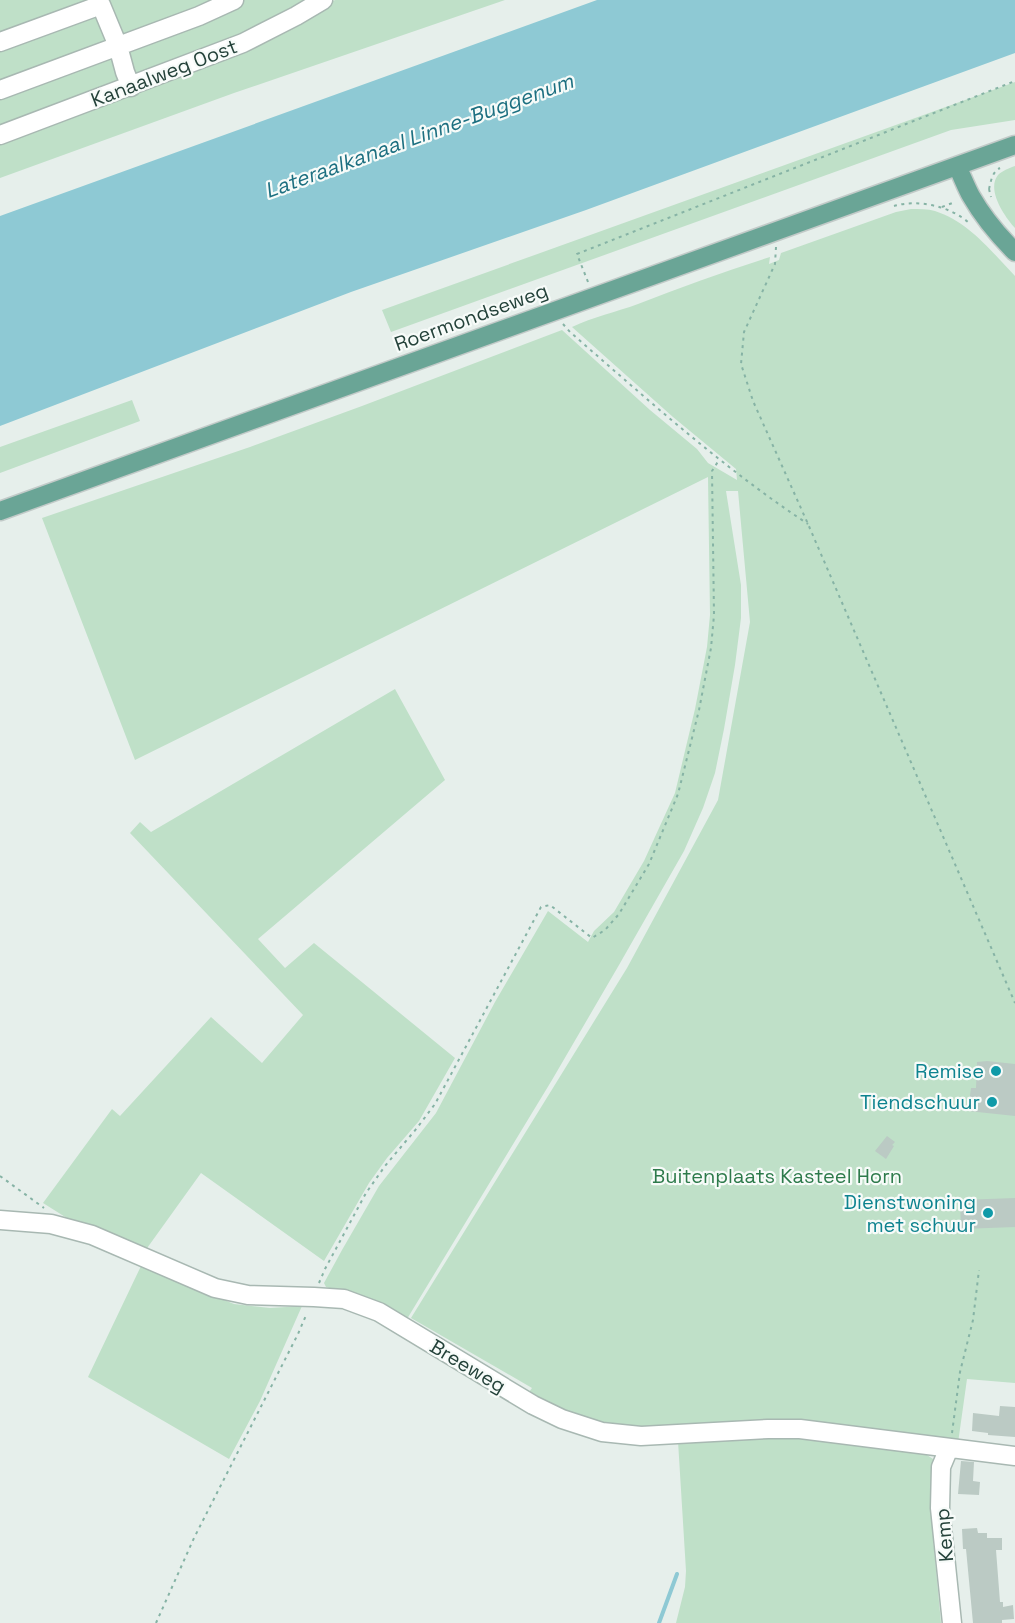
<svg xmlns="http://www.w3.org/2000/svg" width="1015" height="1623" viewBox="0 0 1015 1623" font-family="'Space Grotesk',sans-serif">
	<rect width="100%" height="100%" fill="#e6efeb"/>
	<path fill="#bfe0c8" d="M0,0h95l-95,35z
		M106,0h117l-101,40z
		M243,0h72l-19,11 -161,68 -10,-30z
		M335,0h170l-271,93 -234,85v-35l310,-128z
		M96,14l12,30 -108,41v-37z
		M112,54l9,29 -121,45v-33z
		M1015,82v38l-64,10 -560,202 -9,-22z
		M1015,166v62c-10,-11 -29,-38 -17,-53 4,-4 11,-7 17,-9z
		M911,209c8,0 17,0 24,2 34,11 56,40 80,65v1107l-48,-4 -9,64 -167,-22h-42l-107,9 -38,-4 -40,-12 -35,-22 3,-4 -121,-70 216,-350 91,-168 32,-178 -12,-131h-12l15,94v33l-6,47 -11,64 -9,44 -12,35 -19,43 -65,114 -67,115 -145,239 -65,-27 -16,-5 -2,-4 18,-33 37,-64 57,-73 59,-111 53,-91 40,31 6,-11 20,-19 30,-51 31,-68 20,-84 12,-62 3,-32 -2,-138 -573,283 -93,-242 208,-71 112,-41 200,-76 88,80 47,39 11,14 29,17 -1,-11 -63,-52 -101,-90c21,-10 44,-15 66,-23 44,-17 87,-33 132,-47l-1,7 10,-4 2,-7 115,-41z
		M132,400l8,21 -140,52v-26z
		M395,689l50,91 -187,159 27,29 29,-25 141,115 -36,63 -32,37 -18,25 -45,78 -123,-88 -56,78 -75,-31 -27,-17 69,-94 8,7 91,-99 51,46 41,-48 -173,-182 10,-11 11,10z
		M141,1266l93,38 36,4 32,-2 -42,95 -31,58 -141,-82z
		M768,1433l153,18 12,8v79l8,85h-265l9,-36 1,-16 -8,-130z"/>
	<path fill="#8ec9d4" d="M597,0h418v53l-429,157 -235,82 -351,134v-210z"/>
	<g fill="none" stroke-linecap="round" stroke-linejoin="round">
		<path stroke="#8ec9d4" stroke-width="4" d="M659,1623l18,-49"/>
	</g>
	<path fill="#bbcac4" d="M987,1061l28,3v52l-47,-5 3,-23h5l1,-26z
		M887,1136l8,6 -3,3 2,1 -8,13 -11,-8z
		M1015,1198v29l-54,2 -1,-29z
		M1000,1406l15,1v30l-27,-2v-2l-16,-2 1,-18 26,3z
		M961,1461l13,1 -1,19 7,1 -1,13 -21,-1z
		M977,1528l1,5h9v5h15v12h-6l4,52h3v5l10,-2 1,14 -12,1v3h-29l-7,-74h-3l-1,-20z"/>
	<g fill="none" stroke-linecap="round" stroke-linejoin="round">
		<defs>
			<path id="minor" d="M0,42l101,-37 17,41 7,26 6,15
				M0,90l199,-74 35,-16
				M0,135l243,-92 53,-27 27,-16
				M0,1220l51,4 41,11 123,53 33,7 66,2 30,2 35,13 154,93 29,14 40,13 39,4 127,-7h32l215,27
				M949,1448l-8,19 -1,41 12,115"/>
			<path id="major" d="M957,166c5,10 9,21 14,30 12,21 27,39 44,56
				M0,511l1015,-366"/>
		</defs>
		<use href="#minor" stroke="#a8b8b2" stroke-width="21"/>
		<use href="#major" stroke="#c2cac8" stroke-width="21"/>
		<path stroke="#86b3a5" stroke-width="2" stroke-dasharray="3 4.5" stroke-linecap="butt" d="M989,189l2,8
			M989,189c2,-8 3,-17 11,-21
			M894,206c24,-7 55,0 74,16
			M942,207l13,-5
			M776,247l-1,17 -31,68 -3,32 12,37 55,123 207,479
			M588,282l-11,-28 438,-173
			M563,324l7,8c77,67 153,136 238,192
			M0,1176l44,32
			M319,1283l6,-14 41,-76 19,-27 32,-38 18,-24 106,-197 9,-2 42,33 13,-8 14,-16 30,-50 29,-70 21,-84 12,-62 3,-33 -2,-144 7,-11
			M952,1433l8,-61 13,-52 6,-50
			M156,1623l38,-85 104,-204 9,-21"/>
		<use href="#minor" stroke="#fff" stroke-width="18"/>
		<use href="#major" stroke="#6aa596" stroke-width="18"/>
	</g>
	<g fill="#0f9aa8" stroke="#f7fbf9" stroke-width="2">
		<circle cx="996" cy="1071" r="6"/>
		<circle cx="992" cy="1102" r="6"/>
		<circle cx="988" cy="1213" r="6"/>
	</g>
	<g text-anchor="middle" stroke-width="4.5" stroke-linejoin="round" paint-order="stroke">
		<g font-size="20" fill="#24423a" stroke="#f7fbf9">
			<text transform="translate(164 73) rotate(-21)" y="7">Kanaalweg Oost</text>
			<text transform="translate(471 317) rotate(-20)" y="7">Roermondseweg</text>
			<text transform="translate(468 1366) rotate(31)" y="7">Breeweg</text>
			<text transform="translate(944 1535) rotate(-95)" y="7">Kemp</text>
		</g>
		<g font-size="20" fill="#0d838f" stroke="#f7fbf9" text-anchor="end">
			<text x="984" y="1078">Remise</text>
			<text x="980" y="1109">Tiendschuur</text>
			<text x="976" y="1209">Dienstwoning<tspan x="976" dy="23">met schuur</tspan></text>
		</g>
		<g font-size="20" fill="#2d7a4b" stroke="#f7fbf9">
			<text x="777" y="1183">Buitenplaats Kasteel Horn</text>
		</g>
		<g font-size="21" font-style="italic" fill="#1c6f80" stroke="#f7fbf9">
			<text transform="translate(419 136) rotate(-20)" y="7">Lateraalkanaal Linne-Buggenum</text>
		</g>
	</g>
</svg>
